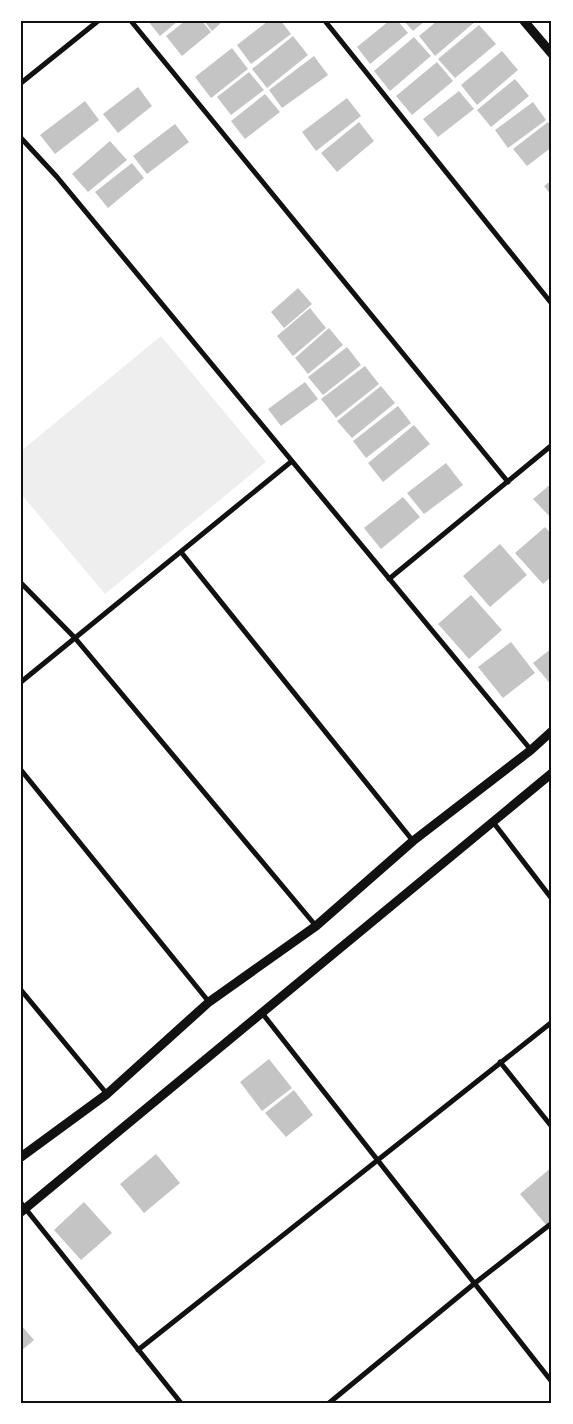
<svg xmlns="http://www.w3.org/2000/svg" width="573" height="1424" viewBox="0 0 573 1424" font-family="Jost,sans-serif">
	<rect width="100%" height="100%" fill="#fff"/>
	<path fill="#eee" d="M161,336l105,126 -161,132 -84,-100v-43z"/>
	<path fill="#c4c4c4" d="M148,21h30l-18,15z
		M185,21h17l9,11 -29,24 -16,-20z
		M204,21h19l-11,10z
		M268,21h13l10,13 -40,30 -14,-19z
		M389,21h9l10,12 -38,31 -13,-17z
		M404,21h21l-12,10z
		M437,21h39l-41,35 -16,-20z
		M479,25l17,19 -41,34 -17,-19z
		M293,36l15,19 -41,33 -15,-19z
		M414,37l17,19 -41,35 -16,-20z
		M232,48l16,21 -37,29 -16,-21z
		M502,51l16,19 -41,35 -16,-20z
		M314,56l14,19 -46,33 -13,-18z
		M437,62l16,19 -41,34 -16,-19z
		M249,72l15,18 -33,25 -14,-18z
		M515,79l14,17 -38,31 -14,-17z
		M138,87l14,19 -34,27 -15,-19z
		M459,91l15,18 -36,28 -15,-18z
		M265,94l15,18 -35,27 -14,-18z
		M347,98l14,18 -45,35 -14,-19z
		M85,101l14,19 -44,34 -15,-19z
		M533,102l13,18 -38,28 -13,-18z
		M359,122l15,19 -37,31 -16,-19z
		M548,122l4,6v19l-25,19 -14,-17z
		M175,124l14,18 -42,32 -14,-18z
		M110,141l17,19 -39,32 -16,-18z
		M132,163l12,15 -36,30 -13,-16z
		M552,180v16l-8,-10z
		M298,288l14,16 -28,24 -13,-16z
		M310,308l16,20 -33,28 -16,-20z
		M329,328l14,17 -35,29 -13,-16z
		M347,347l14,18 -38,30 -15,-18z
		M365,366l14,18 -43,34 -15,-19z
		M305,382l13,17 -37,27 -13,-17z
		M381,386l14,17 -43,35 -15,-17z
		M398,406l13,17 -45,35 -13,-17z
		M414,425l16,19 -47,38 -15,-19z
		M446,463l17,22 -39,29 -17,-21z
		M552,483v36l-19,-20z
		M403,497l17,20 -39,32 -17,-21z
		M545,527l7,8v41l-9,8 -28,-31z
		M500,544l27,31 -37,32 -27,-31z
		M471,595l31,35 -33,29 -31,-35z
		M511,642l24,31 -32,25 -25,-31z
		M552,648v38l-19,-23z
		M269,1059l23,29 -30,23 -22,-29z
		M294,1090l19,25 -27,22 -21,-24z
		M156,1154l24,29 -36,30 -24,-29z
		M552,1167v55l-5,4 -27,-32z
		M84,1202l28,31 -31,27 -27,-30z
		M21,1325l13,15 -13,11z"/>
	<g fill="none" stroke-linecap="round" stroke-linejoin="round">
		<path stroke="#111" stroke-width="5" d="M131,21l377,461
			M325,21l227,283
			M21,83l77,-62
			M21,138l36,39 474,573
			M181,552l232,289
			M389,579l163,-134
			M21,583l54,55 241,288
			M21,682l271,-221
			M21,770l188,232
			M493,822l59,77
			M21,990l86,104
			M262,1013l290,369
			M500,1062l52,65
			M21,1203l160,200
			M138,1350l414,-328
			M329,1403l146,-120 77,-60"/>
		<path stroke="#111" stroke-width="9" d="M524,21l28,33
			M21,1157l86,-63 102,-92 107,-76 97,-85 118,-91 21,-19
			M21,1212l531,-439"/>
	</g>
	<rect width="573" height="1424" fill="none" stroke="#ffffff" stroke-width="45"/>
	<rect x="22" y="22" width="528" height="1380" fill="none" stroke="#111" stroke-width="2"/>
</svg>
